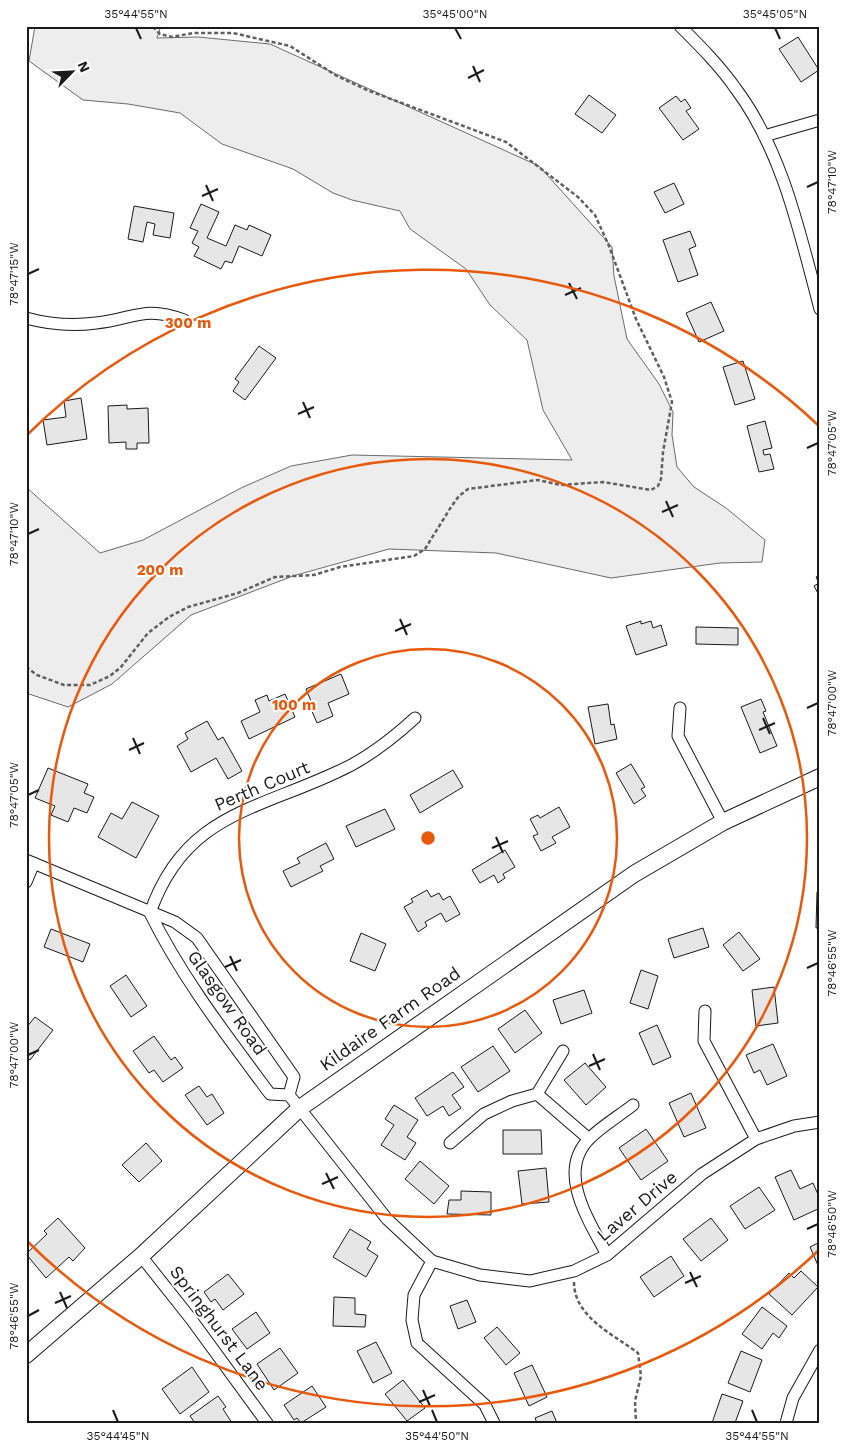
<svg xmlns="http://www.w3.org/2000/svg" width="846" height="1449" viewBox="0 0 846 1449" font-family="'Work Sans',sans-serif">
	<rect width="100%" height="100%" fill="#fff"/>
	<path fill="#ededed" stroke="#6a6a6a" d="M35,26h126l-4,12 41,-1 72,7 269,122 73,81 2,29 13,63 32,45 14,28 -1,23 5,32 17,20 32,21 39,32 -3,22 -42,1 -109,15 -115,-25 -107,-4 -96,27 -102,39 -79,69 -44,23 -42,-14v-206l74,66 43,-13 98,-52 50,-22 61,-11 220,5 -29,-50 -16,-70 -37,-35 -24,-36 -56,-40 -10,-18 -48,-11 -19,-7 -40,-24 -71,-25 -42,-31 -52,-9 -45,-4 -54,-39z"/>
	<path fill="#e6e6e6" stroke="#1a1a1a" d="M798,37l21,33 -18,12 -22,-33z
		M589,95l27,20 -14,18 -27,-19z
		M676,96l5,6 4,-3 6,9 -5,3 13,18 -16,11 -24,-32z
		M674,183l10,21 -19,9 -11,-21z
		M201,204l18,8 -12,26 19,8 9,-21 12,5 2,-5 22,10 -9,21 -23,-10 -7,17 -7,-2 -4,8 -27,-13 5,-9 -7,-4 6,-12 -8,-3z
		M134,206l40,7 -4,25 -17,-3 2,-11 -8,-2 -4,20 -15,-3z
		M690,231l6,15 -7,3 9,26 -20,7 -15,-42z
		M711,302l13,29 -25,11 -13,-29z
		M259,346l17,12 -31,42 -12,-9 6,-9 -4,-3z
		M743,361l12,38 -20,6 -12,-38z
		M81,398l6,41 -40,6 -4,-25 23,-3 -2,-16z
		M127,405v4l21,-1 1,35h-12v6h-11v-7l-17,1 -1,-37z
		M765,421l7,27 -9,2 1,5 6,-1 4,15 -15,3 -12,-46z
		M820,575v22l-6,-11 5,-3 -3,-6z
		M641,621v3l10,-3 2,7 8,-3 6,20 -31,10 -10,-29z
		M696,627l42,1v17l-42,-1z
		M341,674l8,20 -21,9 5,13 -16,7 -9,-21 3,-1 -5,-12z
		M285,694l10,23 -46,22 -8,-18 19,-9 -5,-12 12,-5 2,6z
		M761,699l5,12 -3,1 14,34 -17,7 -19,-46z
		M608,704l3,21 3,-1 3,15 -22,5 -7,-37z
		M207,721l11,19 5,-3 19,34 -14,8 -12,-21 -25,14 -14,-26 11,-7 -3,-6z
		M631,764l14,23 -4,2 5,7 -12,8 -18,-31z
		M48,768l40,16 -4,9 10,4 -7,16 -13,-5 -6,14 -17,-7 4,-9 -20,-8z
		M453,770l10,17 -43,26 -10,-18z
		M132,802l27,14 -23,42 -38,-21 13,-24 11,6z
		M559,807l11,20 -18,10 4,6 -15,8 -8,-15 5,-2 -8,-15 8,-4 2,3z
		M385,809l10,20 -39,18 -10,-21z
		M326,843l8,16 -14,7 3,5 -32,16 -8,-16 17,-8 -3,-5z
		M505,850l10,17 -12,7 2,4 -7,5 -4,-8 -14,8 -8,-13z
		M427,890l4,7 8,-4 4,7 7,-4 10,18 -14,8 -5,-9 -16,9 2,4 -9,6 -14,-25 9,-5 -2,-3z
		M817,892h3v36h-4z
		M703,928l6,19 -35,11 -6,-19z
		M51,929l39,15 -7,18 -39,-15z
		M739,932l21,27 -17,12 -20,-26z
		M361,933l25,11 -11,27 -25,-10z
		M641,970l17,6 -10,33 -18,-6z
		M126,975l21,31 -16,11 -21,-31z
		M774,987l4,36 -22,3 -4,-36z
		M584,990l8,23 -31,11 -8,-24z
		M525,1010l17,23 -27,20 -17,-24z
		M35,1017l18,13 -23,30 -4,-3v-29z
		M657,1025l14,32 -18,8 -14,-32z
		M154,1036l17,24 4,-3 8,11 -20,14 -9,-12 -5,3 -16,-22z
		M773,1044l14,32 -20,9 -7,-15 -6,3 -8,-18z
		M493,1046l17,25 -32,21 -17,-25z
		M585,1063l21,24 -20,18 -22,-25z
		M453,1072l11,15 -12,8 9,13 -12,8 -6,-10 -16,10 -12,-18z
		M199,1086l8,11 5,-3 12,19 -17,12 -22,-30z
		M691,1093l15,35 -22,9 -15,-34z
		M394,1105l24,15 -11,17 9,6 -11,17 -24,-15 13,-20 -9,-6z
		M646,1129l22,32 -27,19 -22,-32z
		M503,1130h38l1,24h-39z
		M146,1143l16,18 -23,21 -17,-17z
		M420,1161l29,25 -15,18 -29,-25z
		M546,1168l3,34 -27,2 -4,-33z
		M791,1170l9,19 13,-6 7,16v9l-26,12 -19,-43z
		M759,1187l16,23 -30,19 -15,-23z
		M461,1191l30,1v23l-44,-1 2,-14h12z
		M58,1218l27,30 -12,13 -4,-4 -23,21 -20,-24 21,-20 -3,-3z
		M711,1218l17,22 -27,21 -18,-22z
		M350,1229l21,13 -4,7 11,7 -12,21 -33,-20z
		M820,1242v28l-10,-23z
		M671,1256l13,20 -30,21 -14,-20z
		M801,1271l17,16 -26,28 -23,-21 20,-21 5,5z
		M228,1274l16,20 -21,16 -8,-11 -4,3 -7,-10z
		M334,1297l21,1v16l11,1 -1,12 -32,-1z
		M467,1300l9,22 -18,7 -8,-23z
		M762,1307l25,19 -8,12 -6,-5 -11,16 -20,-15z
		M256,1312l14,21 -23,16 -15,-20z
		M497,1327l23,26 -14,12 -22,-27z
		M376,1342l16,31 -19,10 -16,-32z
		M280,1348l18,25 -24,17 -17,-26z
		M741,1351l21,9 -12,32 -22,-9z
		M532,1365l15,32 -18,9 -15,-33z
		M192,1367l17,25 -29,22 -18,-25z
		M403,1380l22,28 -18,13 -22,-27z
		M312,1386l14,21 -25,16 -4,-5 -3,2 -10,-15z
		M722,1394l21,7 -8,22h-23z
		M218,1396l8,11 -3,2 9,14h-37l-5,-7z
		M552,1411l5,12h-20l-2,-5z"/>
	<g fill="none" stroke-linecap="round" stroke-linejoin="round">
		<defs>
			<path id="minor" d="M680,26c20,20 40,40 56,63 47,63 64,145 84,220
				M764,136l56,-16
				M26,318c22,6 48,8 70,5 38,-4 48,-18 88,-3
				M680,708l-2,28 45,86
				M26,860l149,62 22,16 97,139 -5,18
				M26,882l8,-19
				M150,913c32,65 77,123 120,181l19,1 98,124 45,42 48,14 50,6 44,-10 33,-16 95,-81 54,-35 38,-13 26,-4
				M150,913c34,-98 104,-102 187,-141 30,-13 55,-33 78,-54
				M705,1011l-1,30 52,98
				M537,1094l26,-43
				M450,1143l34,-29 28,-13 25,-7 52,45
				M607,1255c-17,-33 -52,-83 -17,-117 12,-12 29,-22 43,-33
				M141,1256l50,63 76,104
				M432,1261l-18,34 -2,25 5,23 68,62 9,18
				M786,1423l7,-25 27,-48"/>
			<path id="secondary" d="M26,1355l115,-99 159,-148 334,-234 89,-52 97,-45"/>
		</defs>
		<use href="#minor" stroke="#1a1a1a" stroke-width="13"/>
		<use href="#secondary" stroke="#1a1a1a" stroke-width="18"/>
		<path stroke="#5f5f5f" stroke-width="2.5" stroke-dasharray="4 2.5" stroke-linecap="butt" d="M26,667l11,8 27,10h26l20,-9 11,-9 27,-34 21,-16 19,-10 50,-14 37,-16 39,-2 26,-8 74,-11 11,-7 26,-42 8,-11 9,-7 70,-9 23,5 42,-3 48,8 7,-4 3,-7 2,-27 9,-50 -8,-25 -28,-58 -27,-73 -14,-31 -17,-18 -72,-55 -139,-52 -30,-14 -47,-30 -57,-13h-40l-21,4 -12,-3 -8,-8
			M574,1282c0,35 39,52 64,71l3,23 -6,25 1,22"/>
		<use href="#minor" stroke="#fff" stroke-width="11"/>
		<use href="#secondary" stroke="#fff" stroke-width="16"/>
	</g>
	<path fill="none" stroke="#1a1a1a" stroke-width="2" d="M136,28l5,11M455,28l6,11M775,28l5,11M473,66l7,16M468,78l16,-8M206,185l7,16M807,187l11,-5M202,196l16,-7M28,274l11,-5M569,283l8,16M565,295l16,-7M303,402l7,16M298,414l16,-7M807,448l11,-5M666,501l7,16M662,512l16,-7M28,534l11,-5M400,619l7,16M395,631l16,-7M807,708l11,-5M763,718l7,16M759,730l16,-7M133,738l7,16M129,750l15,-7M28,795l11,-5M496,837l7,16M492,848l16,-7M230,956l7,15M225,967l16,-7M807,968l11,-5M593,1054l7,16M28,1055l11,-5M589,1066l16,-7M326,1173l8,16M322,1184l16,-7M807,1229l11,-5M690,1272l7,15M685,1283l16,-7M60,1292l7,16M55,1303l16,-7M28,1316l11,-6M423,1390l7,16M419,1402l16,-7M113,1410l5,12M432,1410l5,12M752,1410l5,12"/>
	<g fill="none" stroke="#e8590c" stroke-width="2.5">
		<circle cx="428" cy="838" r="189"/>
		<circle cx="428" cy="838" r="379"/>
		<path d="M819 1250A568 568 0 0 1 26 1240M26 436A568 568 0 0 1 819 426"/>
	</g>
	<g text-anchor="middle" stroke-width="4" stroke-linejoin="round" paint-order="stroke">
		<g font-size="18" fill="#1a1a1a" stroke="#fff">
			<text transform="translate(262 786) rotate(-23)" y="6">Perth Court</text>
			<text transform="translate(227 1003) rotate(55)" y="6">Glasgow Road</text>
			<text transform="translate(390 1019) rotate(-35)" y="6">Kildaire Farm Road</text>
			<text transform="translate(637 1206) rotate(-40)" y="6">Laver Drive</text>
			<text transform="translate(219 1328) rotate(53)" y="6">Springhurst Lane</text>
		</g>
	</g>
	<circle cx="428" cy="838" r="8" fill="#e8590c" stroke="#fff" stroke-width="2.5"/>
	<g font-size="15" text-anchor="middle" font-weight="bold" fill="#e8590c" stroke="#fff" stroke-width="4" stroke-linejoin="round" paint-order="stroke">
		<text x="188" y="328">300 m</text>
		<text x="160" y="575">200 m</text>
		<text x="294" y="710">100 m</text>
	</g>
	<rect width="846" height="1449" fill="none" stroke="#ffffff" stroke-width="55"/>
	<g transform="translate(72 72) rotate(66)" stroke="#ffffff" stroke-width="4" paint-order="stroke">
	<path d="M0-4L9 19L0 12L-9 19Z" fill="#1a1a1a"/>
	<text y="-8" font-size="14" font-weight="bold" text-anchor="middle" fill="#1a1a1a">N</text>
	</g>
	<rect x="28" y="28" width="790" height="1394" fill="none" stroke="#1a1a1a" stroke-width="2"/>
	<g font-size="12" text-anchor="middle" fill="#1a1a1a">
		<text x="136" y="18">35°44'55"N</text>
		<text x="455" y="18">35°45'00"N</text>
		<text x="775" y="18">35°45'05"N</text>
		<text transform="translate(832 182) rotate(-90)" y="4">78°47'10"W</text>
		<text transform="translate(14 274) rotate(-90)" y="4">78°47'15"W</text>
		<text transform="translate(832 443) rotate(-90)" y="4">78°47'05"W</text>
		<text transform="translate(14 534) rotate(-90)" y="4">78°47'10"W</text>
		<text transform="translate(832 703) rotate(-90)" y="4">78°47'00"W</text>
		<text transform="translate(14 795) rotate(-90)" y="4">78°47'05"W</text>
		<text transform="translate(832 963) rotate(-90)" y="4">78°46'55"W</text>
		<text transform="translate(14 1055) rotate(-90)" y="4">78°47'00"W</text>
		<text transform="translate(832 1224) rotate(-90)" y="4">78°46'50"W</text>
		<text transform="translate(14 1316) rotate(-90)" y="4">78°46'55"W</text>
		<text x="118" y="1440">35°44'45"N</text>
		<text x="437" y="1440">35°44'50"N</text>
		<text x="757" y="1440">35°44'55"N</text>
	</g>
</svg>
